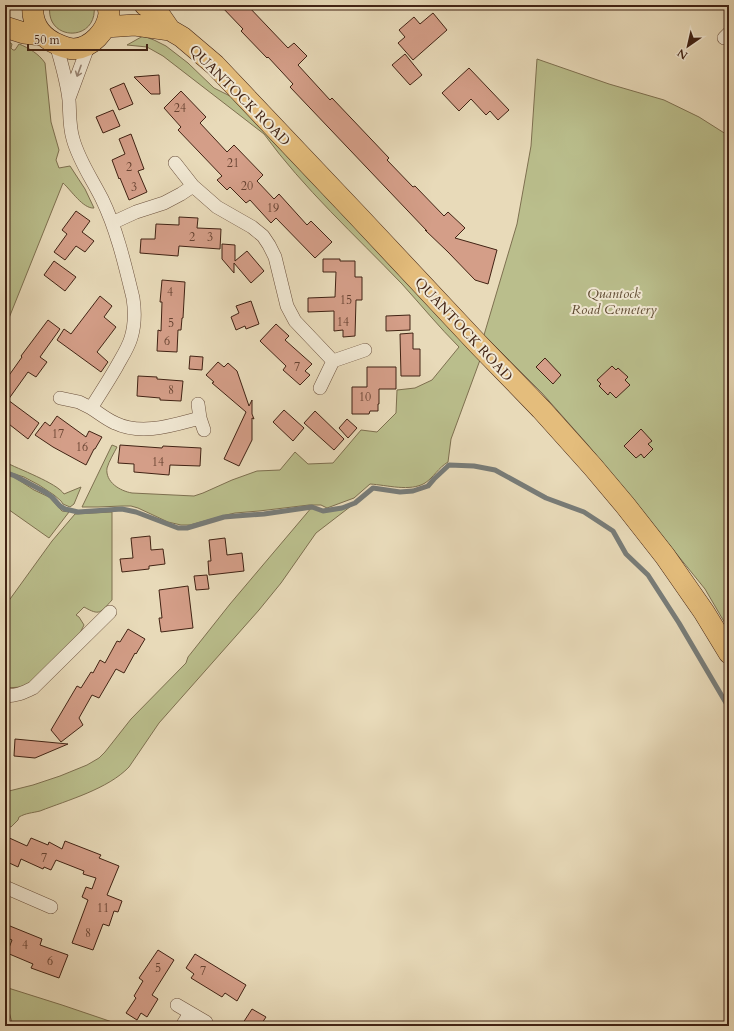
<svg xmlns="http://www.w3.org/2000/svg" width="734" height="1031" viewBox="0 0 734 1031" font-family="Cardo,serif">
	<rect width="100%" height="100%" fill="#e8dab9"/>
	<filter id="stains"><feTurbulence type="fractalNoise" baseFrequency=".005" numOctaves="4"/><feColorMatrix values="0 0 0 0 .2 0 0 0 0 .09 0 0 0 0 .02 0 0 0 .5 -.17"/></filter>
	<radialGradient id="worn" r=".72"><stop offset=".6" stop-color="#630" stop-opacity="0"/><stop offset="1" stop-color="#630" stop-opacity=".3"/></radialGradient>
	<path fill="#babe8c" stroke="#7e7050" d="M50,5h44c5,38 -50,37 -44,0z
		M143,36l11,4 12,6 22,17 26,25 22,11 244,261 -29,79 -3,23c-10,6 -14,15 -23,21 -15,9 -38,2 -55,1l-16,14 -27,10 -6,-3h-12l-50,6 -24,2 -9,2 -36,10h-9l-13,-3 -30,-14 -7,-2h-9l-24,1h-16l30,-62 5,2c-3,6 -8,14 -10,21 -2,14 13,23 25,25l62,3 9,-3 29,-13 25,-9 23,-1 15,-18 13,12 25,-1 28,-33 16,2 19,-19 1,-23 18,-2 17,-8 27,-33c-20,-20 -38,-42 -57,-63 -47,-49 -98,-95 -138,-150l-101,-78 -16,-9 -20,-2z
		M5,40l4,2 3,2 -1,4 2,2h2l4,-6c10,4 20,10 26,19l6,59 8,28 -3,10 3,8 11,-2 15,23 9,19c-11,1 -23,-18 -31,-25l-58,145z
		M537,59l72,25 55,16 35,17 30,19v494l-24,-41 -81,-100 -36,-44 -46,-52 -58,-58 33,-111 14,-78z
		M5,462c13,7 52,21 59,32l17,-7 -7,17 -4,3 -7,-3 -2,-3 -7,-6 -15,-10 -15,-8 -19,-6z
		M5,474l9,3 20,13 15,7 13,14 7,1 -20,26 -44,-31z
		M355,503l-39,30 -35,50 -22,27 -100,113 -30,44c-21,22 -61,33 -89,44 -8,2 -14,2 -21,6l-1,3 -7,7 -6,-2v-33l28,-7 27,-9 27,-11 12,-7 6,-6 26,-33 55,-56 2,-6 42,-53 82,-97 11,4 9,-1z
		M112,512v88c-12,13 -12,16 -28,7l-8,8 3,2 5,8 -4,8 -53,52 -5,2 -17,1v-82l47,-65 23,-27z
		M5,987l57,18 62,21h-111l-8,-28z"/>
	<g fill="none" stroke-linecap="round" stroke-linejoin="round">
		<path stroke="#787c78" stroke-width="5" d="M5,472l10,4 30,16 7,5 8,9 5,3 13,3 44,-3 14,3 42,16h9l37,-11 12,-1 28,-2 48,-7 11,4 19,-3 13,-5 18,-15 27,4 13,-1 15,-5 6,-7 15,-14 25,1 21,4 51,28 38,14 29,19 13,23 22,21 31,48 50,85"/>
	</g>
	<path fill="#d49e88" stroke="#412314" d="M220,5h27l41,43 6,-5 13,13 -9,9 32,35 2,-2 57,60 -2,2 26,27 2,-1 29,30 4,-4 17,16 -10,10 42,12 -9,34 -13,-4 -27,-28 -23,-22 2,1 -137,-144 3,-3 -25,-27 -1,1 -26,-27 2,-2z
		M433,13l14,17 -34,30 -15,-17 7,-6 -6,-7 15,-13 6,7z
		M405,54l17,21 -12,10 -18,-20z
		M469,68l40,42 -11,10 -8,-9 -4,4 -15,-16 -12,12 -17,-18z
		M159,75l1,19h-9l-17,-17z
		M124,83l9,21 -14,6 -9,-21z
		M181,91l25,26 -6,6 27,29 7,-7 29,30 -6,6 17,18 5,-5 28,31 4,-4 21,21 -17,16 -39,-40 -5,5 -21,-23 -4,3 -16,-16 -3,3 -10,-10 5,-4 -44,-46 3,-3 -17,-19z
		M113,110l7,16 -17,7 -7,-16z
		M131,134l13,35 -6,2 9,21 -18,8 -9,-22 -1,1 -7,-19 13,-6 -6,-15z
		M76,211l14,10 -8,11 12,9 -9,11 -9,-6 -11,14 -11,-8 13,-18 -5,-4z
		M179,217l19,1 -1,10 24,1 -1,20 -41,-3 -1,10 -38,-3 1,-14h14l1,-15 23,1z
		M222,244l13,1v16l12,-10 17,20 -13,12 -17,-20v10l-12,-14z
		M323,259h17v2h15v16h7v23h-6l-1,36 -12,1v-7l-9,1v-20l-26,1v-14l27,-1 1,-25h-13z
		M54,261l22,16 -11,14 -21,-16z
		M162,280l23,2 -2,36h-1l-1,12h-3l-1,22 -20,-1 1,-21 3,1 1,-29h-2z
		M100,296l12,10 -8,11 12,10 -19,25 11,10 -7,10 -44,-32 7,-11 7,5z
		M251,301l8,23 -13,5 -1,-3 -9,4 -5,-13 8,-4 -3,-7z
		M410,315v15l-24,1v-15z
		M48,320l12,9 -20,28 7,5 -11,15 -8,-5 -20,28 31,23 -11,16 -23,-18v-40l17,-24 -1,-1z
		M276,324l13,12 -4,4 27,24 -7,7 5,4 -10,10 -17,-15 3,-4 -26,-25z
		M413,333v16h7v27h-19l-1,-42z
		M190,356l13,1 -1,13 -13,-1z
		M545,358l16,17 -8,9 -17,-17z
		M218,362l6,5 4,-4 9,8 12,35 3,-6v14l2,5 -2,-1v22l-13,26 -15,-7 22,-47 -34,-29 2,-1 -8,-7z
		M612,366l4,4 2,-2 10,9 -3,3 5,5 -14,13 -6,-6 -2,3 -9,-9 2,-2 -4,-4z
		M367,367h29v22h-17v15h-1v7h-8l-1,3h-17v-27h15z
		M138,376l19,1v2l26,2 -2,20 -21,-1v-2l-23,-2z
		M284,410l20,18 -11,13 -20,-19z
		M315,411l29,28 -10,11 -30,-27z
		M57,416l29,21 3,-6 13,6 -7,12h-1l-8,16 -33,-18 -18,-12 10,-13 5,4z
		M347,419l10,9 -9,10 -9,-10z
		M641,429l11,12 -4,3 5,5 -9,9 -3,-4 -5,4 -12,-12z
		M120,445l42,3 1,-2 38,2 -1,18 -30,-1 -1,10 -35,-3v-8l-16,-1z
		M150,536l1,14 12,-1 2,15 -16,2v3l-27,3 -2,-13 13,-1 -2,-20z
		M225,538l2,17 15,-2 2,18 -35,4 -1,-14h3l-2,-21z
		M207,575l2,14 -13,1 -2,-14z
		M188,586l5,42 -32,4 -2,-14h3l-3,-28z
		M128,629l17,10 -9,15 -1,-1 -11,20 -8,-4 -17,29 -7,-3 -13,23 4,7 -22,17 -10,-12 26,-44 4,2 10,-16 2,1 7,-13 5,3 12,-22 3,1z
		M15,739l53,5 -33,14 -21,-2z
		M5,836l22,10 4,-8 17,7 1,-3 13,7 3,-8 36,14 -2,3 20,8 -12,29 15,6 -4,11 -4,-1 -5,15 -6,-2 -10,26 -21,-7 16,-43 -6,-3 4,-10 6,2 4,-11 -13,-4 1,-3 -28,-11 -5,10 -7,-3 -1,2 -22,-10 -3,8 -13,-6z
		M5,924l37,15 -2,6 28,10 -9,23 -28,-10 2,-4 -26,-11 5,-13 -7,-3z
		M158,950l16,10 -22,35 6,4 -11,18 -6,-4 -4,7 -11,-7 10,-15 -2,-2 9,-15 -4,-3z
		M195,954l51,31 -9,16 -12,-8 -3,4 -31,-19 3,-4 -8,-6z
		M252,1009l14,8 -6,9h-19z"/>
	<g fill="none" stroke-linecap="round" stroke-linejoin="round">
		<defs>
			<path id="minor" d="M724,38l5,-5
				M56,44c5,18 11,37 13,56 1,13 0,26 4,39 6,22 19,40 29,60 15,31 23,66 31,99 2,13 2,27 -2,40 -3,10 -9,19 -14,28 -8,14 -17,28 -26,42 8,5 15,11 24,15 27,13 58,2 85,-5l4,12
				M69,98l20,-54
				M175,163l18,23 24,21 35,20 11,9 6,9 6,12 12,49 8,15 38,40
				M112,223l24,-11 28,-9 17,-9 12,-8
				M320,388l13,-27 32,-11
				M60,398l19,4 12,6
				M198,404l2,14
				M5,696c11,0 18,-3 28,-8l77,-76
				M5,887l46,20
				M177,1005l29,17
				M182,1026l8,-13"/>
			<path id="primary" d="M33,5c-2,19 9,33 26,40 5,2 10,4 15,4 17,-1 33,-18 35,-35 0,-3 -1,-6 -1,-9
				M145,5l8,5 8,7 9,13 12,7 33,28 144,152 119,127 63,65 52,58 32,38 40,51 39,56 25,41
				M5,27l19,6 18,2
				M105,27l30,-2 35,5"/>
		</defs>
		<use href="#minor" stroke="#6b513d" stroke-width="14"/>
		<use href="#primary" stroke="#412314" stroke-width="22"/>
		<use href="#minor" stroke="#f0e7d2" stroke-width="13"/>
		<use href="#primary" stroke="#e4bd7c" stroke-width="21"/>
	</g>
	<defs><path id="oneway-shaft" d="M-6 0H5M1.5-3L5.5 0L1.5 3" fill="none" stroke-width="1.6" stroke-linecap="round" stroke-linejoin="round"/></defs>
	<use stroke="#988573" href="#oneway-shaft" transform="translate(79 71) rotate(110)"/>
	<g text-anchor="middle" stroke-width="4" stroke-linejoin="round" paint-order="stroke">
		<g font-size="12" fill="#664231">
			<text x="180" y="112">24</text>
			<text x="233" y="167">21</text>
			<text x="129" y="171">2</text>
			<text x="247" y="190">20</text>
			<text x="134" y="191">3</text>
			<text x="273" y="212">19</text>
			<text x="192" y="241">2</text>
			<text x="210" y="241">3</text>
			<text x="170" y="296">4</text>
			<text x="346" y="304">15</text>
			<text x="343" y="326">14</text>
			<text x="171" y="327">5</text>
			<text x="167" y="345">6</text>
			<text x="297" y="371">7</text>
			<text x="171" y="394">8</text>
			<text x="365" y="401">10</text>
			<text x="58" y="438">17</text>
			<text x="82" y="451">16</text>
			<text x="158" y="466">14</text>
			<text x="44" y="862">7</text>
			<text x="103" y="912">11</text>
			<text x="88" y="937">8</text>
			<text x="25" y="949">4</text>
			<text x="50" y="965">6</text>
			<text x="158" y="972">5</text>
			<text x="203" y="975">7</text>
		</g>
		<g font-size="14" fill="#412314" stroke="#f0e7d2">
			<text transform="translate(240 95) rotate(45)" y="5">QUANTOCK ROAD</text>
			<text transform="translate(464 329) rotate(47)" y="5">QUANTOCK ROAD</text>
		</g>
		<g font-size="14" font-style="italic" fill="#5f4a32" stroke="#f0e7d2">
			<text x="614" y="298">Quantock<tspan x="614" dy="16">Road Cemetery</tspan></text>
		</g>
	</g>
	<rect width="734" height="1031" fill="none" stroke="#e8dab9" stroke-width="20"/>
	<rect x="6" y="6" width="722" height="1019" fill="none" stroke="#412314" stroke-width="2"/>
	<rect x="10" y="10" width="714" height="1011" fill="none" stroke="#412314"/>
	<g transform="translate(688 46) rotate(214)" stroke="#f0e7d2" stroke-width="3" paint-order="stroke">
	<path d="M0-3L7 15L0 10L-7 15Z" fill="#412314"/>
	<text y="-6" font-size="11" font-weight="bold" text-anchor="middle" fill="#412314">N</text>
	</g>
	<path d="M28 44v6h119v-6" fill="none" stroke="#412314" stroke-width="2"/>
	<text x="34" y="44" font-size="12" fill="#412314" stroke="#f0e7d2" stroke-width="3" paint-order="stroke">50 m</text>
	<rect width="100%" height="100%" filter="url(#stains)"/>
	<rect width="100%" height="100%" fill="url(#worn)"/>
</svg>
